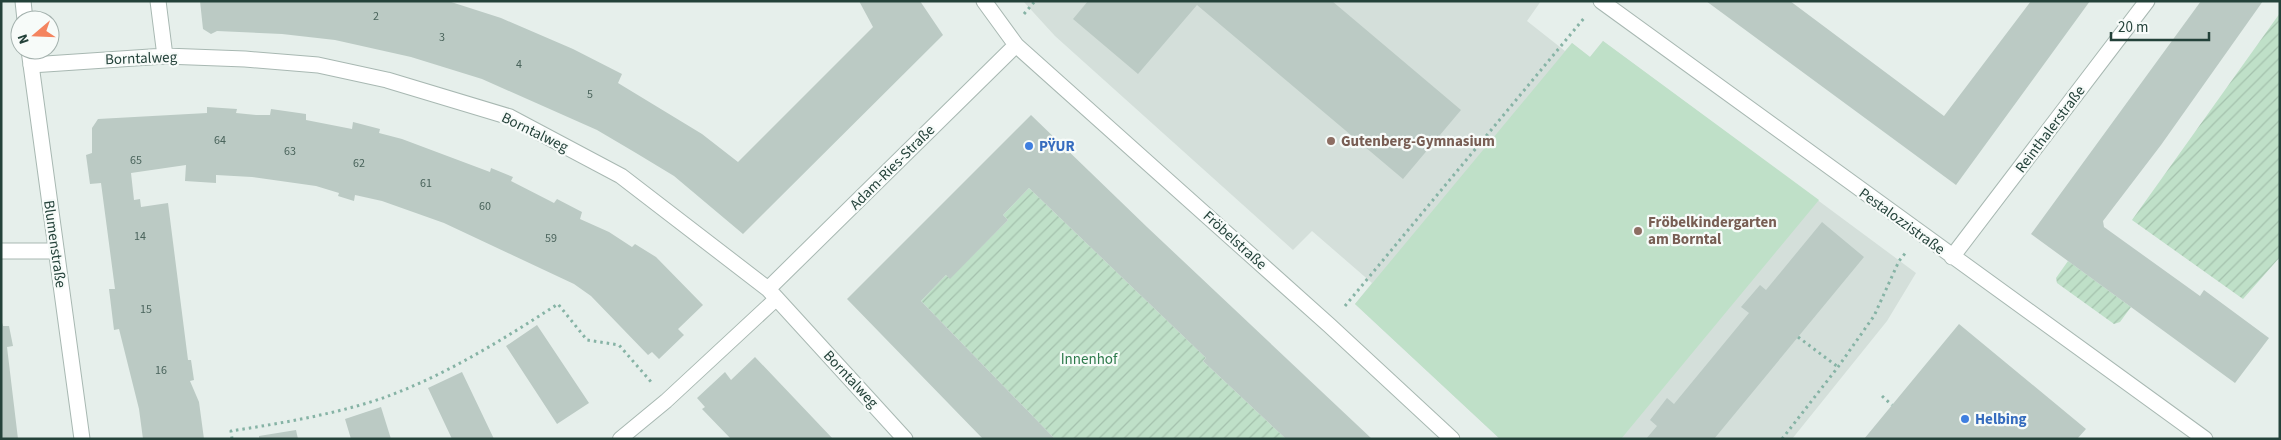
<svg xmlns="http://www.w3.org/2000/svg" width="2281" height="440" viewBox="0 0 2281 440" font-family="'Source Sans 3',sans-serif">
	<defs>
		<pattern id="garden-furrows" width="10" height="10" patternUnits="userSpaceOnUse" patternTransform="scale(1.25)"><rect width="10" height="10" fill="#bfe0c8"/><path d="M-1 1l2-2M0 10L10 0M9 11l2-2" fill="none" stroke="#a4c1ad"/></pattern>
	</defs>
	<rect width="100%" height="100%" fill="#e6efeb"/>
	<path fill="#d4dfda" d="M1023,1h518l-14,20 38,30 7,-8 18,14 13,-16 313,232 -29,48 -95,118h-292l-145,-135 17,-21 -60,-52 -19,19 -238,-214z"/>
	<path fill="#bfe0c8" d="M1603,41l216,159 -198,239h-121l-145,-135 217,-261 18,14z"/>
	<path fill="url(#garden-furrows)" d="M2280,13v244l-37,42 -111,-79z
		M1029,188l177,170 -3,3 83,78h-231l-134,-138 25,-26 4,3 58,-58 -5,-5z
		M2068,261l63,46 -11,15 -6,2 -57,-41 -1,-5z"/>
	<path fill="#bbcac4" d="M200,1h248l53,17 72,31 49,25 -4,9 84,51 36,28 135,-135 -14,-26h61l23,34 -200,199 -69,-58 -38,-23 -39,-23 -115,-51 -71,-22 -76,-17 -53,-6 -65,-3 -6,3 -8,-5z
		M1088,1h244l129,109 -58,69 -206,-174 -59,69 -65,-55z
		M1706,1h84l154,115 87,-115h59l-134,184z
		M2201,1h62l-102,144 -58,76 1,6 96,69 4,-6 65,48 -34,45 -204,-149z
		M207,107l30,2 -1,4 20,2h14l1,-6 35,5v6l46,9 1,-7 27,7 -1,4 23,6 88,33 1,-4 22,9 -2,4 43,22 3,-4 25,13 -2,7 29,13 23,15 3,-3 21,13 47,48 -25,24 6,6 -25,24 -7,-7 -4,3 -57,-59 -17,-12 -130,-61 -62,-22 -27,-6 -1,6 -16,-5 1,-3 -23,-7 -64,-9 -36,-2v8l-31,-2 1,-16 -55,8 3,27 6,-1 1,8 27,-4 20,157h3l3,20 -4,1 9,21 5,37h-61l-4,-30 -20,-80 -5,1 -5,-41h6l-14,-106 -11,1 -4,-29 6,-2v-25l6,-9 109,-6z
		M1031,115l116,112 225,212h-86l-83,-78 3,-3 -177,-170 -26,27 5,5 -58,59 -4,-4 -25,26 134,138h-72l-136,-140z
		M1822,222l42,35 -150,182h-68l11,-13 -7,-6 17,-22 7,6 75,-91 -8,-6 19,-22 6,5z
		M1,319l2,7h6l4,20 -6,1 11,92h-17z
		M1959,324l127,105 -9,10h-213z
		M537,325l52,78 -32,21 -51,-78z
		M755,357l78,82h-102l-29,-30 3,-2 -8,-9 28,-26 6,8z
		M462,372l32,67h-42l-24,-51z
		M381,407l10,32h-40l-6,-20z
		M296,430l2,9h-39v-3z"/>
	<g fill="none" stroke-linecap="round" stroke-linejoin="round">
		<defs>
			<path id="service" d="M620,439l46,-38 110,-102"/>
			<path id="minor" d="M158,1l7,55
				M984,1l32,44 313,280 123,114
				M1601,1l604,438
				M31,65l134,-9 80,3 73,6 69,15 123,37 111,59 147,113 137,150
				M1,251h55
				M1952,257l195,-256
				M768,289l248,-244"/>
			<path id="tertiary" d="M23,1l2,19
				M29,50l53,389"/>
		</defs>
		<use href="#service" stroke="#a8b8b2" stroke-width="16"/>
		<use href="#minor" stroke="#a8b8b2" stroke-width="17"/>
		<use href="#tertiary" stroke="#a8b8b2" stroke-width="17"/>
		<path stroke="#86b3a5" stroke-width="3" stroke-dasharray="2.5 4" stroke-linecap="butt" d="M1024,14l11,-13
			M1345,306l240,-289
			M1798,337l40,30
			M1882,396l10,9
			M232,439l-1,-8c51,-8 100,-16 149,-32 63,-22 122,-59 178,-95l29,36 32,5 33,38
			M1782,439l56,-72 36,-51 25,-55 8,-10"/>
		<use href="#service" stroke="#fff" stroke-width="14"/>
		<use href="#minor" stroke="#fff" stroke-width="15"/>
		<use href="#tertiary" stroke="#fff" stroke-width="15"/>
	</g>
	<g fill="#8d6e63" stroke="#f7fbf9" stroke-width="2">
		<circle cx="1331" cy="141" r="5"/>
		<circle cx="1638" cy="231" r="5"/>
	</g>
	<g fill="#3f7fe0" stroke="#f7fbf9" stroke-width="2">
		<circle cx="1029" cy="146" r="5"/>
		<circle cx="1965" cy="419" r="5"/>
	</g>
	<g text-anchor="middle" stroke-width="4.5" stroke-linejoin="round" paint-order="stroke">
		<g font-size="12" fill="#4a645c">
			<text x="376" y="20">2</text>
			<text x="442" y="41">3</text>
			<text x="519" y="68">4</text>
			<text x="590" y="98">5</text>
			<text x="220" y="144">64</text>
			<text x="290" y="155">63</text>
			<text x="136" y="164">65</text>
			<text x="359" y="167">62</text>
			<text x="426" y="187">61</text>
			<text x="485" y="210">60</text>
			<text x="140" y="240">14</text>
			<text x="551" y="242">59</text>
			<text x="146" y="313">15</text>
			<text x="161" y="374">16</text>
		</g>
		<g font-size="15" fill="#24423a" stroke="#f7fbf9">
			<text transform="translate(141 58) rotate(-2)" y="5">Borntalweg</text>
			<text transform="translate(2050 129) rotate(-53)" y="5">Reinthalerstraße</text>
			<text transform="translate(535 132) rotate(26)" y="5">Borntalweg</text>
			<text transform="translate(892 167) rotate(-45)" y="5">Adam-Ries-Straße</text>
			<text transform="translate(1902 221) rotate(36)" y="5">Pestalozzistraße</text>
			<text transform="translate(1235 240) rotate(42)" y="5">Fröbelstraße</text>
			<text transform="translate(55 244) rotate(82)" y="5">Blumenstraße</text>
			<text transform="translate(851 379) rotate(47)" y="5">Borntalweg</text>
		</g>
		<g font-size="15" font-weight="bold" fill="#785e54" stroke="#f7fbf9" text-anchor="start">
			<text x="1341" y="146">Gutenberg-Gymnasium</text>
			<text x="1648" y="227">Fröbelkindergarten<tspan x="1648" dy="17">am Borntal</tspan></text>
		</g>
		<g font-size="15" font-weight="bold" fill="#366cbe" stroke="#f7fbf9" text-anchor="start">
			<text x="1039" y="151">PŸUR</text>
			<text x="1975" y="424">Helbing</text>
		</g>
		<g font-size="15" fill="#2d7a4b" stroke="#f7fbf9">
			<text x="1089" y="364">Innenhof</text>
		</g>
	</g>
	<rect width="2281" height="440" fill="none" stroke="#24423a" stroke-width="5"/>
	<g transform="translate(35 35) rotate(251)"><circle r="24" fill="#f7fbf9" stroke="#a3b1ad"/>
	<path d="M0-4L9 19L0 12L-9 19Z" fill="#f4845f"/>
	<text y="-8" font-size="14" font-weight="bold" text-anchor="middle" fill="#24423a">N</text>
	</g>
	<path d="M2111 32v8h98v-8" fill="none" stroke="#24423a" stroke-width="2.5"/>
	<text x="2118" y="32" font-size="15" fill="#24423a" stroke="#f7fbf9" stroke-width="4" paint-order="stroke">20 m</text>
</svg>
